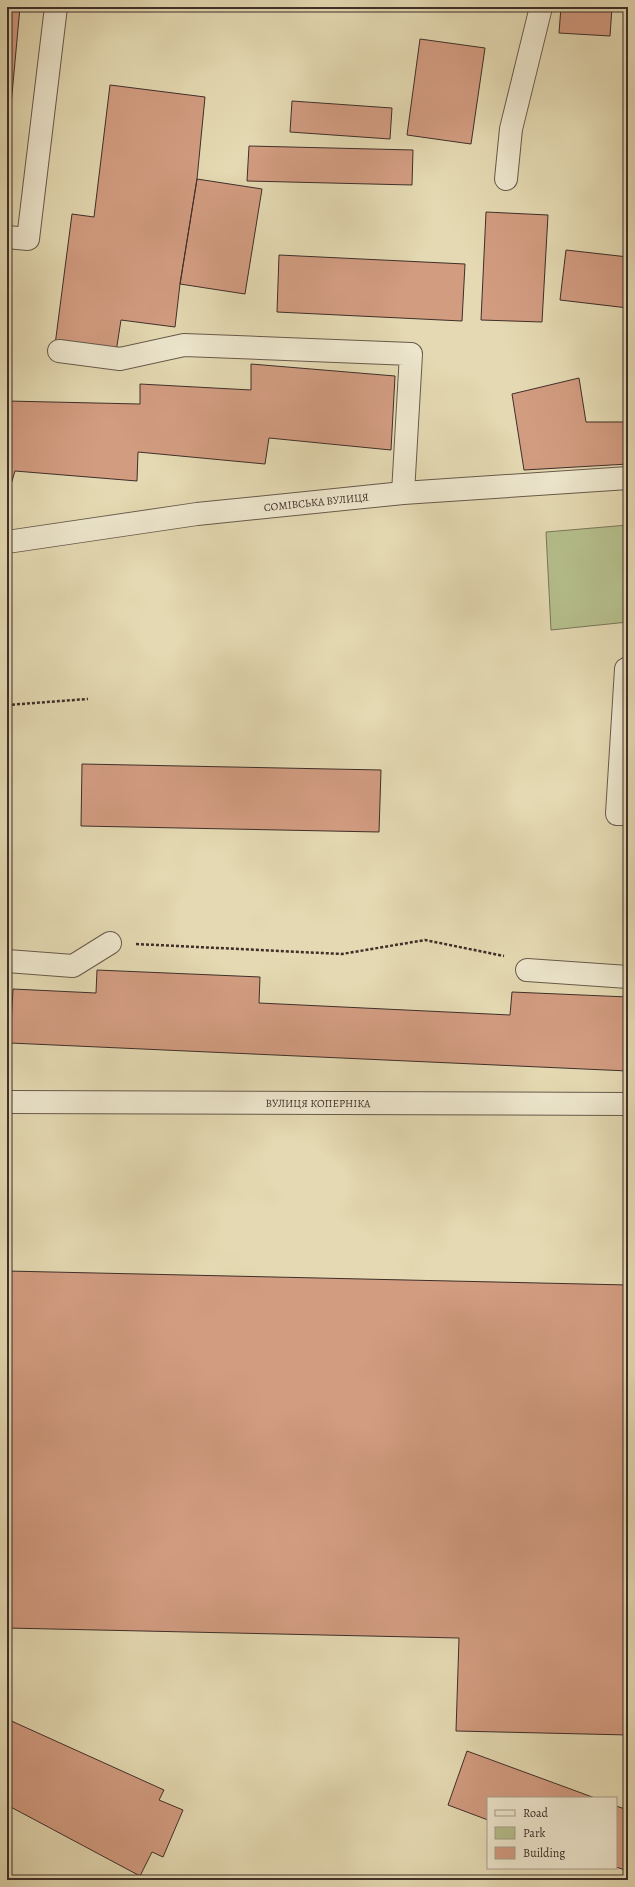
<svg xmlns="http://www.w3.org/2000/svg" width="635" height="1887" viewBox="0 0 635 1887" font-family="Alegreya,serif">
	<rect width="100%" height="100%" fill="#e4d9b2"/>
	<filter id="stains"><feTurbulence type="fractalNoise" baseFrequency=".005" numOctaves="4"/><feColorMatrix values="0 0 0 0 .2 0 0 0 0 .09 0 0 0 0 .02 0 0 0 .5 -.17"/></filter>
	<radialGradient id="worn" r=".72"><stop offset=".6" stop-color="#630" stop-opacity="0"/><stop offset="1" stop-color="#630" stop-opacity=".3"/></radialGradient>
	<path fill="#b5bf8c" stroke="#7a775a" d="M628,525v97l-77,8 -5,-98z"/>
	<path fill="#d29c81" stroke="#3f2f29" d="M7,7h13l-13,142z
		M561,7h51l-2,29 -51,-3z
		M420,39l65,9 -14,96 -64,-9z
		M110,85l95,12 -8,82 -17,105 -5,43 -54,-7 -5,32 -61,-7 17,-131 22,3z
		M292,101l100,7 -2,31 -100,-7z
		M249,146l164,4 -1,35 -165,-4z
		M197,179l65,10 -17,105 -65,-10z
		M486,212l62,3 -6,107 -61,-2z
		M566,250l62,7v51l-68,-8z
		M279,255l186,9 -3,57 -185,-9z
		M251,364l144,12 -4,74 -122,-12 -4,26 -127,-12 -1,29 -122,-10 -6,20h-2v-90l133,3v-20l111,6z
		M579,378l7,44h42v42l-104,6 -12,-76z
		M82,764l299,6 -2,62 -298,-6z
		M97,970l163,7 -1,26 251,12 2,-23 116,5v74l-618,-28 3,-54 83,4z
		M7,1271l621,14v450l-172,-4 3,-93 -452,-10z
		M7,1719l157,71 -5,10 24,10 -20,47 -11,-5 -12,24 -133,-71z
		M467,1751l128,47h-107v22l-40,-15z
		M616,1806l12,4v61l-12,-4z"/>
	<g fill="none" stroke-linecap="round" stroke-linejoin="round">
		<defs>
			<g id="minor">
				<path d="M506,179l5,-50 30,-122"/>
				<path d="M7,237l21,2 28,-232"/>
				<path d="M59,351l61,8 64,-14 227,9 -8,139"/>
				<path id="s1" d="M7,542l190,-28 206,-21 225,-15"/>
				<path d="M626,669l-9,145h11"/>
				<path d="M7,961l66,5 37,-23"/>
				<path d="M527,970l101,7"/>
				<path id="s2" d="M7,1102l621,2"/>
			</g>
		</defs>
		<use href="#minor" stroke="#685a4b" stroke-width="24"/>
		<path stroke="#3f2f29" stroke-width="2.5" stroke-dasharray="3 2" stroke-linecap="butt" d="M7,705l81,-6
			M136,944l206,10 83,-14 79,16"/>
		<use href="#minor" stroke="#ede6cd" stroke-width="22"/>
	</g>
	<g text-anchor="middle" stroke-width="3" stroke-linejoin="round" paint-order="stroke">
		<g font-size="11" fill="#3f2f29" stroke="#ede6cd">
			<text dy="4" stroke="none"><textPath href="#s1" startOffset="312">СОМІВСЬКА ВУЛИЦЯ</textPath></text>
			<text dy="4" stroke="none"><textPath href="#s2" startOffset="311">ВУЛИЦЯ КОПЕРНІКА</textPath></text>
		</g>
	</g>
	<rect width="635" height="1887" fill="none" stroke="#e4d9b2" stroke-width="24"/>
	<rect x="8" y="8" width="619" height="1871" fill="none" stroke="#3f2f29" stroke-width="2"/>
	<rect x="12" y="12" width="611" height="1863" fill="none" stroke="#3f2f29"/>
	<rect x="487" y="1797" width="130" height="72" fill="#ede6cd" stroke="#a79d8b"/>
	<rect x="495" y="1810" width="20" height="6" fill="#ede6cd" stroke="#a79d8b"/>
	<text x="523" y="1817" font-size="12" fill="#3f2f29">Road</text>
	<rect x="495" y="1827" width="20" height="12" fill="#b5bf8c" stroke="#a79d8b"/>
	<text x="523" y="1837" font-size="12" fill="#3f2f29">Park</text>
	<rect x="495" y="1847" width="20" height="12" fill="#d29c81" stroke="#a79d8b"/>
	<text x="523" y="1857" font-size="12" fill="#3f2f29">Building</text>
	<rect width="100%" height="100%" filter="url(#stains)"/>
	<rect width="100%" height="100%" fill="url(#worn)"/>
</svg>
